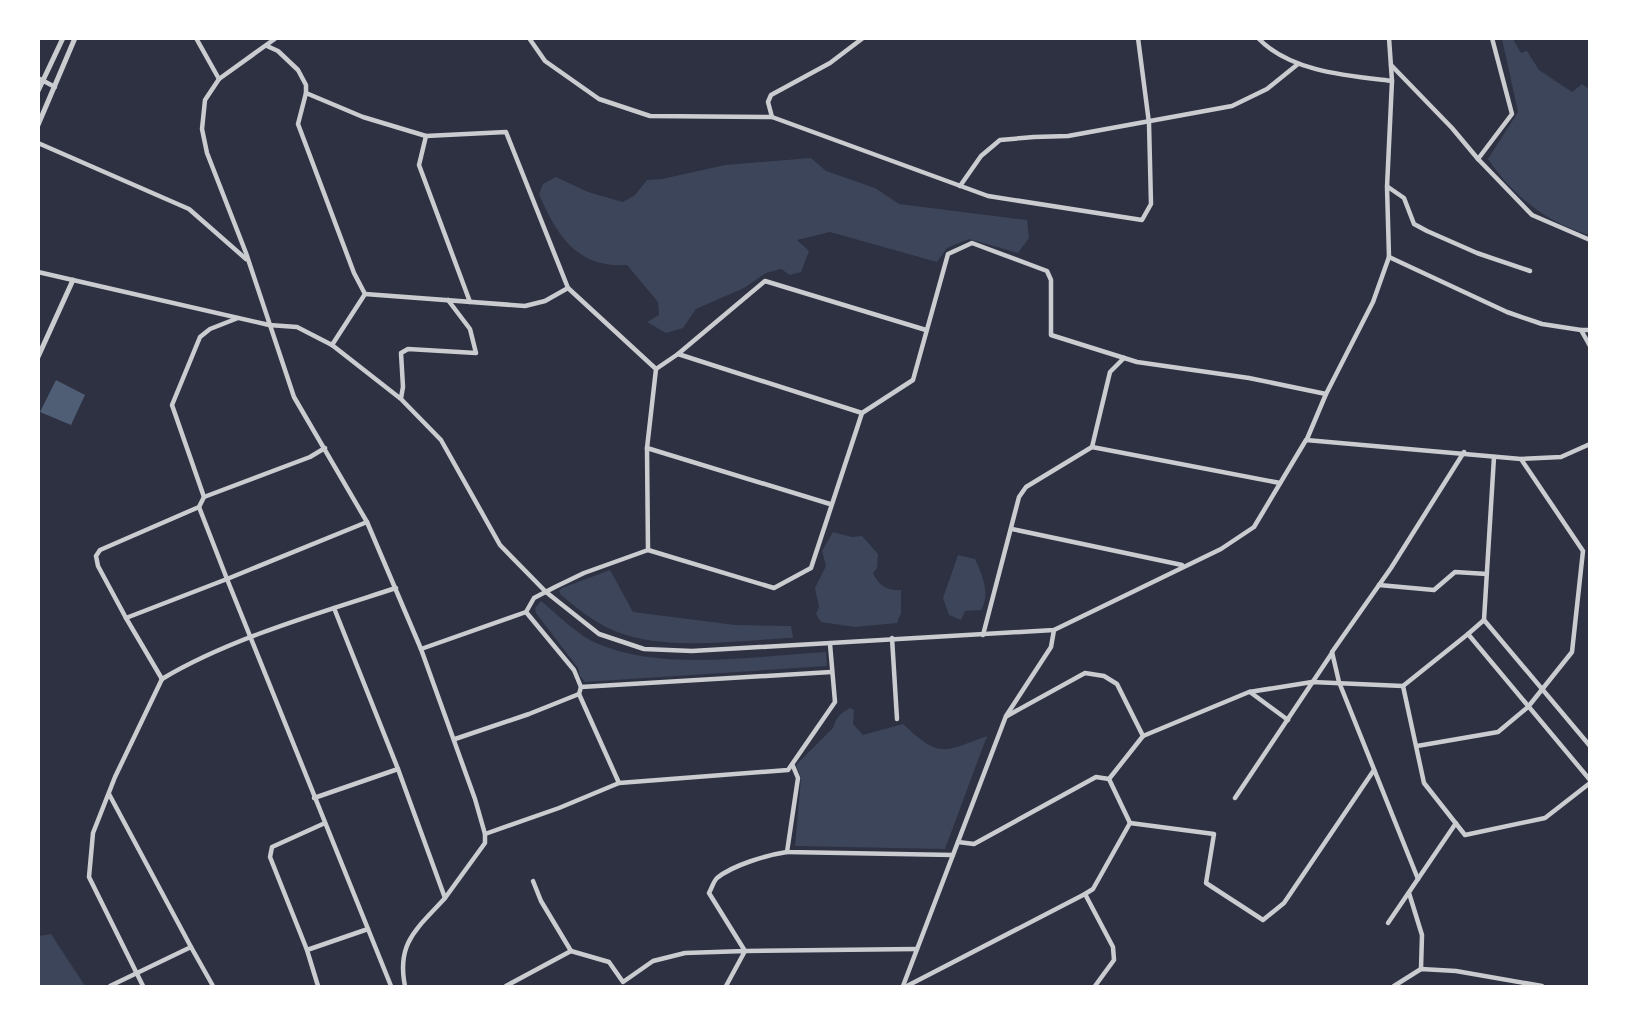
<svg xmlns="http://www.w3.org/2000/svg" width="1628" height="1025" font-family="Commissioner,sans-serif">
  <rect width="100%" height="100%" fill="#2d3142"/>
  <g fill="#3c4559">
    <path d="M1502,39H1513L1521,53L1527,51L1539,70L1572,92L1582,84L1589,89V235C1546,222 1513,196 1488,159L1518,112Z"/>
    <path d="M811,158L826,171L875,188L899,204L1027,220L1029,238L1018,253L969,239L947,248L937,262L830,232L797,240L809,251L801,272L790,275L781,269L766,273L744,288L696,309L683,328L666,333L647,322L659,315L658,302L627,265C577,269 556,234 539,194L543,184L556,177L588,192L623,202L635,195L647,180L662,179L725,165Z"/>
    <path d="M833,532L852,537L862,536L878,554L877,568L873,573C879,586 887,591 901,590V613L897,623L855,627L821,622L816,614L819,607L815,588L826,566L822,551Z"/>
    <path d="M958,555L975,559C982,574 991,595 981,610L965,611L961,620L949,615L943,598Z"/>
    <path d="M610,570L633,612L735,625L791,626L793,638C739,640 665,652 615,631C595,623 578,609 561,595L559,591L562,588Z"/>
    <path d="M541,601C556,613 579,636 596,643C663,672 755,656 826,652L827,666L585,682L580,676L578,668L536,613L535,608Z"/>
    <path d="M850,708L854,710L853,724L863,735L903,724C940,759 943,752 987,736L945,849L795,846L801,778L796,765L833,728C836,717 841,713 850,708Z"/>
    <path d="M51,934L85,986H39V936Z"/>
  </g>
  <path fill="#4f5d75" d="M56,380L85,395L71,425L40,412Z"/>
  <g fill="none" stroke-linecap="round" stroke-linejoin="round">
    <g stroke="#caccd0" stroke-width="4.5">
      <path d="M196,38L219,79"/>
      <path d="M276,38L219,79L205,100L202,129L207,153L246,253L294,397L367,522L421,649L475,799L485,834V843L445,898L398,769L334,608"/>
      <path d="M529,38L545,61L599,99L650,116L772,117L988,196L1142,220L1151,204L1149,123L1138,38"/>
      <path d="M1258,38C1290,72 1349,76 1392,81"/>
      <path d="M267,46L278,51L298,70L306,85V93L298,124L354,273L365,294L332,345"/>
      <path d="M1391,65L1452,128L1478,159L1512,114L1492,38"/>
      <path d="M38,78L55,87"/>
      <path d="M306,93L363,117L426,136L506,132L568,288L656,369L647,448L648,550L584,573L555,587L534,598L526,612L421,649"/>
      <path d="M772,117L768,102L771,95L830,63L863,38"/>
      <path d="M426,136L419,165L470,302"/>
      <path d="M38,143L189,209L246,259"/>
      <path d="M1478,159L1532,215L1590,240"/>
      <path d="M960,186L981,156L1000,140L1034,137L1068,136L1232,106L1267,89L1298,64"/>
      <path d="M1388,187L1404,198L1414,224L1427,231L1477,253L1530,271"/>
      <path d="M1389,257L1507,312L1542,324L1581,330"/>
      <path d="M38,272L269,325L297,327L332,345L401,399L441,440L500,545L546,592L599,634L644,649L692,651L1054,630L1221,549L1254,527L1306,440L1521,459L1561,457L1590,444"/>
      <path d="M365,294L525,306L545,301L568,288"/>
      <path d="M1590,330H1581L1590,346"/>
      <path d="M678,354L862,413L913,380L948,254L972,243L1047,271L1051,280V335L1137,362L1249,378L1326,394"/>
      <path d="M656,369L678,354L765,281L926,330"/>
      <path d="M401,398L403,387L401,353L408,349L476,353L470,329L448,300"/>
      <path d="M1307,439L1326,394L1373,302L1389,257L1387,187L1392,81L1389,38"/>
      <path d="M1092,447L1280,483"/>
      <path d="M647,448L830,504"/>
      <path d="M204,497L310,457L325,448"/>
      <path d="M367,522L227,579L391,986"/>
      <path d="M1012,529L1182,565"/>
      <path d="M648,550L774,588L811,568L862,413"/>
      <path d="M1379,585L1434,590L1455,572L1487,574"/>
      <path d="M526,612L574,670L581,687"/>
      <path d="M126,618L98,566L96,556L100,550L199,507"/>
      <path d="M1484,620L1494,457"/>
      <path d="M1468,634L1590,780"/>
      <path d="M983,635L1019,497L1026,487L1092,447L1110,372L1124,358"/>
      <path d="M892,638L897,719"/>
      <path d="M162,679L126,618L227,579L199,507L204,497L172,405L200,337L210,329L238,318"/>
      <path d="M162,679C228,639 322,612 396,588"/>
      <path d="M1403,686L1424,783L1465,835L1545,818L1590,783"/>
      <path d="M1250,692L1288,720"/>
      <path d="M579,694L619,783"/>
      <path d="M1007,716L1085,673L1104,676L1117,684L1143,736"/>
      <path d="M455,739L529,714L579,694L581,687L831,672"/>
      <path d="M1417,746L1498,732L1528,707L1572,652L1583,551L1521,459"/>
      <path d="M793,766L798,778L787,852L953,855"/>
      <path d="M109,794L191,947L110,986"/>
      <path d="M314,798L398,769"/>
      <path d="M1235,798L1332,653"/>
      <path d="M1130,823L1214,834L1206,883L1263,920L1284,903L1374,770"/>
      <path d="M485,834L559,808L619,783L788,770L835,702L830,644"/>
      <path d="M958,842L974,844L1096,777L1109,779"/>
      <path d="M787,852C767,855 733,865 717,878C713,882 712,888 709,893L745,951L917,949"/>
      <path d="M1418,879L1339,682L1332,652L1391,568L1464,452"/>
      <path d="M533,881L541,901L571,951L609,962L623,982L653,961L685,953L745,951L726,986"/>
      <path d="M1409,893L1422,935L1421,969"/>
      <path d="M1388,923L1456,823"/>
      <path d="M191,947L213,986"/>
      <path d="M307,950L270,857L272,847L325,823"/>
      <path d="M143,986L89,877L93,833L115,777L162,679"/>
      <path d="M318,986L307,950L368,929"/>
      <path d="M405,986C396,942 418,928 445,898"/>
      <path d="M506,986L571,951"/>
      <path d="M903,986L1006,716L1051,647L1054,630"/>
      <path d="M907,986L1085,894"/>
      <path d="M1095,986L1114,960L1113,947L1085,894L1093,889L1130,823L1109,779L1143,736L1249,692L1312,682L1403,686L1468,634L1484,620L1590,746"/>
      <path d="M1394,986L1421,969L1456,971L1542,986"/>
    </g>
    <g stroke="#caccd0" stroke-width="5">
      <path d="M38,91L63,38"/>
      <path d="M38,125L75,38"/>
      <path d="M38,357L73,280"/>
    </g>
  </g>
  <rect width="1628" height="1025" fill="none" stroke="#ffffff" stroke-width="80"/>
</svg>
